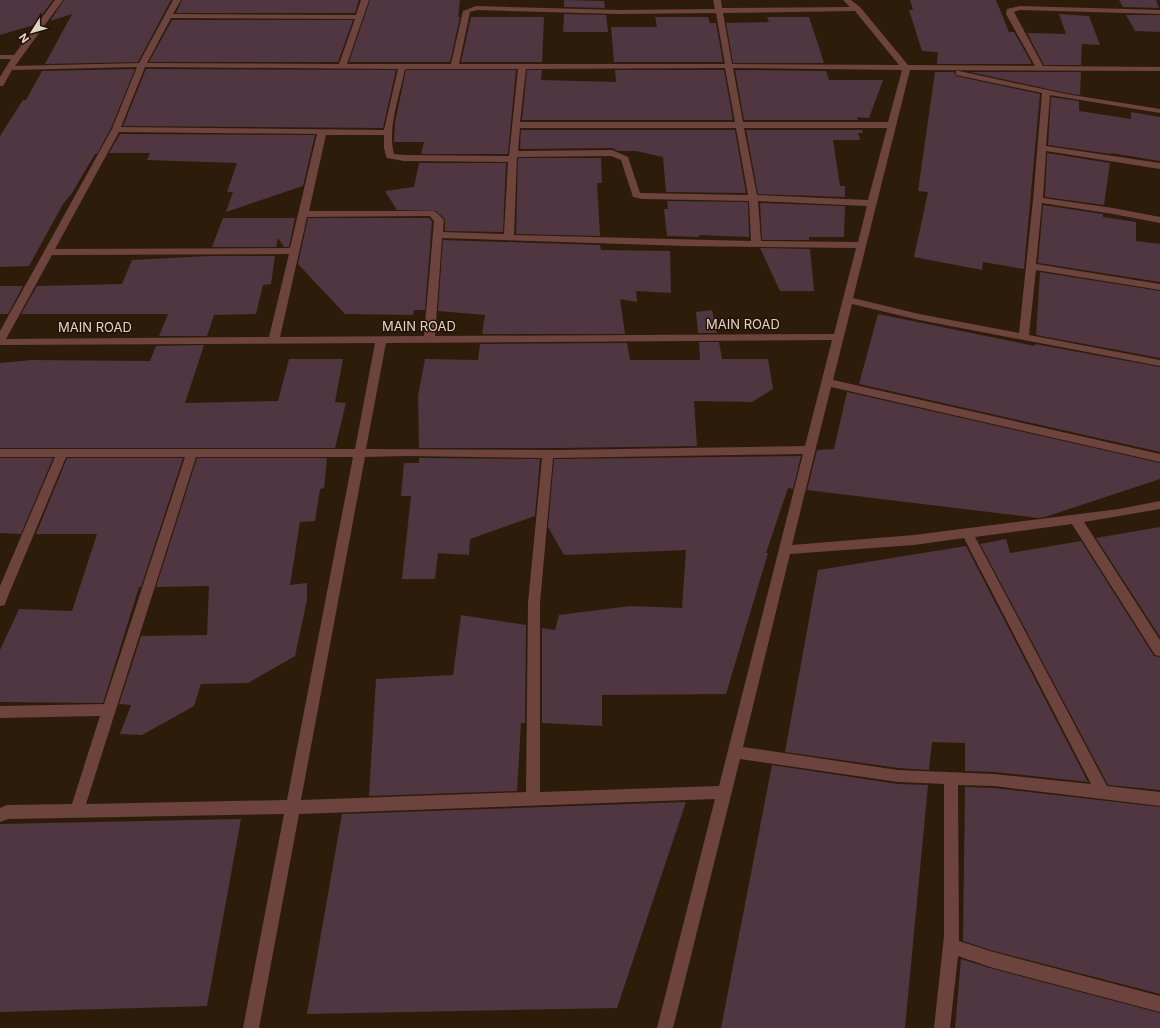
<svg xmlns="http://www.w3.org/2000/svg" width="1160" height="1028" font-family="Inter,sans-serif">
  <rect width="100%" height="100%" fill="#2e1c0b"/>
  <g fill="#4f3640">
    <path d="M0,0H53L34,25L0,35Z"/>
    <path d="M64,0H171L138,62L45,64L72,14L50,21Z"/>
    <path d="M182,0H359L355,13H176Z"/>
    <path d="M370,0H460L458,17H460L450,62H349Z"/>
    <path d="M564,0L604,1L605,8L564,7Z"/>
    <path d="M910,0H996L1009,32H1014L1032,64H937L938,52L922,51L909,10H913Z"/>
    <path d="M1119,0H1156L1159,8L1123,7Z"/>
    <path d="M564,14L606,15L608,32H563Z"/>
    <path d="M1059,14L1089,16L1100,45L1082,44L1081,65H1044L1027,33L1066,34Z"/>
    <path d="M1126,15H1160V32L1135,31Z"/>
    <path d="M471,17H544L542,62H461Z"/>
    <path d="M655,17H708L710,23H716L723,62H614L611,27H657Z"/>
    <path d="M767,17H809L824,63H733L726,23L769,22Z"/>
    <path d="M172,20H353L338,62H149Z"/>
    <path d="M135,69L111,128L97,154H95L72,193L63,204L29,266L0,267V136L23,100H26L42,71Z"/>
    <path d="M146,69L396,70L383,128L123,126Z"/>
    <path d="M406,70H516L508,154H421L424,142H394L395,122Z"/>
    <path d="M527,70H542L541,80L616,82L615,70H724L733,120H522Z"/>
    <path d="M735,70L826,71L829,80H883L869,118L857,117L858,120H744Z"/>
    <path d="M935,72H954L956,76L1040,94L1024,269L983,262L982,270L914,257L928,192L918,191Z"/>
    <path d="M970,72H1081L1080,95L1066,93Z"/>
    <path d="M1051,97L1079,101V111L1131,119V112L1160,117V161L1111,153V154L1048,145Z"/>
    <path d="M521,130H735L746,193L666,192L663,157L636,151H618L612,148L520,149Z"/>
    <path d="M746,130H862L863,133H858L860,140H833L840,186H845V197L758,194Z"/>
    <path d="M120,134L315,135L303,186L226,212L233,192H227L237,163L147,160L150,153H109Z"/>
    <path d="M1047,153L1110,163L1104,205L1045,197Z"/>
    <path d="M518,158H601L602,183H597L600,236L516,234Z"/>
    <path d="M419,163H506L503,232L445,231V219L436,211L397,210L385,191L414,187Z"/>
    <path d="M667,201L748,202L749,237L699,235V237L667,236L664,209H668Z"/>
    <path d="M760,203L845,206L844,237H809V240H762Z"/>
    <path d="M1043,205L1103,214V217L1136,222V241L1160,244V282L1038,263Z"/>
    <path d="M223,218H295L289,247H284L278,238L276,247H212Z"/>
    <path d="M308,218H429L432,221L425,310H414L413,315L345,314L298,264Z"/>
    <path d="M443,240L600,245L601,250L670,251L671,293L636,291L637,302L620,299L625,334H482L485,315L438,311Z"/>
    <path d="M760,248L810,249L814,291H780Z"/>
    <path d="M209,256H275L271,284L263,285L256,314L214,315L207,336H159L168,314H21L37,286L122,284L132,260Z"/>
    <path d="M1040,272L1160,291V358L1036,335Z"/>
    <path d="M0,286H23L8,314H0Z"/>
    <path d="M712,310L717,333H698L696,312Z"/>
    <path d="M878,314L1035,346V344L1160,367V452L859,384Z"/>
    <path d="M699,342H719L722,359H768L773,389L752,402L694,401L697,446L559,448H419L418,396L425,359L478,360L480,344L627,343L630,360H700Z"/>
    <path d="M204,345L185,403L278,401L289,359H343L335,402L346,403L335,448H0V363L31,360L150,361L156,346Z"/>
    <path d="M847,392L1160,463V479L1045,517L1038,518L807,490L817,450L834,449Z"/>
    <path d="M801,456L793,489L788,488L766,553H768L726,694L602,695V726L542,723V628L555,630L559,615L630,606L682,608L686,550L564,555L548,527L554,459Z"/>
    <path d="M0,458H53L21,534L0,533Z"/>
    <path d="M67,458H183L141,587H139L103,703L0,702V650L19,609L72,611L97,534H36Z"/>
    <path d="M197,458H327L324,488L320,489L315,521L300,522L290,585L307,583V600L295,656L248,683L201,684L194,706L142,735L120,734L131,705L119,704L141,636L207,635L209,586L156,587Z"/>
    <path d="M419,458L540,459L535,516L470,539L469,555L438,553L435,579H402L411,496H401L404,463H419Z"/>
    <path d="M1160,527V637L1096,538Z"/>
    <path d="M1006,539L1010,553L1081,541L1154,656L1160,657V790L1108,785L980,544Z"/>
    <path d="M966,546L1088,782L994,772L965,771V743L932,742L929,770L898,768L785,752L818,570Z"/>
    <path d="M461,615L526,625L525,723H521L517,791L369,796L376,679L453,675Z"/>
    <path d="M772,765L898,784L928,785L905,1028H721Z"/>
    <path d="M965,787L994,788L1160,807V994L990,950L963,941Z"/>
    <path d="M686,802L617,1008L307,1014L342,814Z"/>
    <path d="M241,819L207,1006L0,1012V824Z"/>
    <path d="M961,959L990,968L1160,1013V1028H955Z"/>
  </g>
  <g fill="none" stroke-linecap="round" stroke-linejoin="round">
    <path fill="#6c433d" fill-rule="evenodd" d="M55,0H63L15,66L139,63L173,0H181L173,14L356,15L361,0H369L347,64H451L463,11L476,6L618,10L715,9L713,0H721L722,8L850,7L843,0H851L860,7L908,65L1035,66L1006,14L1007,9L1020,6L1160,10V14L1020,10L1014,12L1043,66L1160,67V71L910,70L853,298L919,314L1019,333L1033,200L1042,93L956,75V71H959L1066,94L1160,109V113L1050,95L1046,146L1160,163V169L1046,151L1043,198L1113,208L1160,217V223L1113,214L1042,203L1036,264L1160,284V290L1036,270L1029,335L1160,360V366L919,320L852,304L833,380L1160,454V462L831,387L792,545L914,535L1119,509L1160,501V509L1084,522L1160,640V656L1155,655L1072,524L975,537L1107,786L1160,792V806L994,786L958,785L959,941L990,951L1160,996V1012L990,967L958,956L950,1028H934L944,936V784L898,782L740,759L673,1028H657L715,799L299,814L259,1028H243L284,814L8,819L0,822V808L7,805L72,804L100,716L0,718V706L104,704L185,457H66L6,601L5,605L0,606V586L55,457H0V449H355L375,343L0,345V331L112,129L137,67L12,70L3,86H0V77L11,59H0V55H14ZM477,10L618,14L716,13L725,64H459L470,12ZM855,11L899,65L732,64L723,13ZM171,18L355,19L339,64L147,63ZM145,67L398,69L384,130L121,127ZM725,68L735,122H520L526,69ZM733,68L902,70L888,122H743ZM405,69H518L509,156L404,155L394,154C387,127 400,95 405,69ZM520,128H736L748,195L640,193L628,157L612,150L518,151ZM744,128H887L868,200L757,195ZM119,132L317,134L290,248L55,249ZM326,135H384V148L386,156L387,158L404,161L508,162L504,234L443,232L444,220L436,212L433,211H309ZM611,156L621,160L633,197L642,199L749,201L751,241L514,235L517,157ZM758,201L867,206L858,242L761,241ZM424,216H430L434,221L424,336L280,337L307,217ZM442,238L685,246L856,248L834,334L435,336ZM289,254L269,337L6,339L52,255ZM832,340L805,446L559,450L366,449L386,343ZM803,454L719,786L540,792V603L553,458ZM407,456L542,458L528,603L526,792L301,800L365,457ZM196,457H353L287,800L86,804ZM964,538L1091,784L994,774L898,770L743,747L790,554L914,545Z"/>
  </g>
  <g text-anchor="middle" dominant-baseline="central" stroke-width="3" stroke-linejoin="round" paint-order="stroke">
    <g font-size="13" fill="#e0d3c9" stroke="#231204">
      <text x="743" y="324">MAIN ROAD</text>
      <text x="419" y="326">MAIN ROAD</text>
      <text x="95" y="327">MAIN ROAD</text>
    </g>
  </g>
  <g transform="translate(32 32) rotate(233)" stroke="#231204" stroke-width="3" paint-order="stroke">
  <path d="M0-3L7 15L0 10L-7 15Z" fill="#e0d3c9"/>
  <text y="-6" font-size="11" font-weight="bold" text-anchor="middle" fill="#e0d3c9">N</text>
  </g>
</svg>
